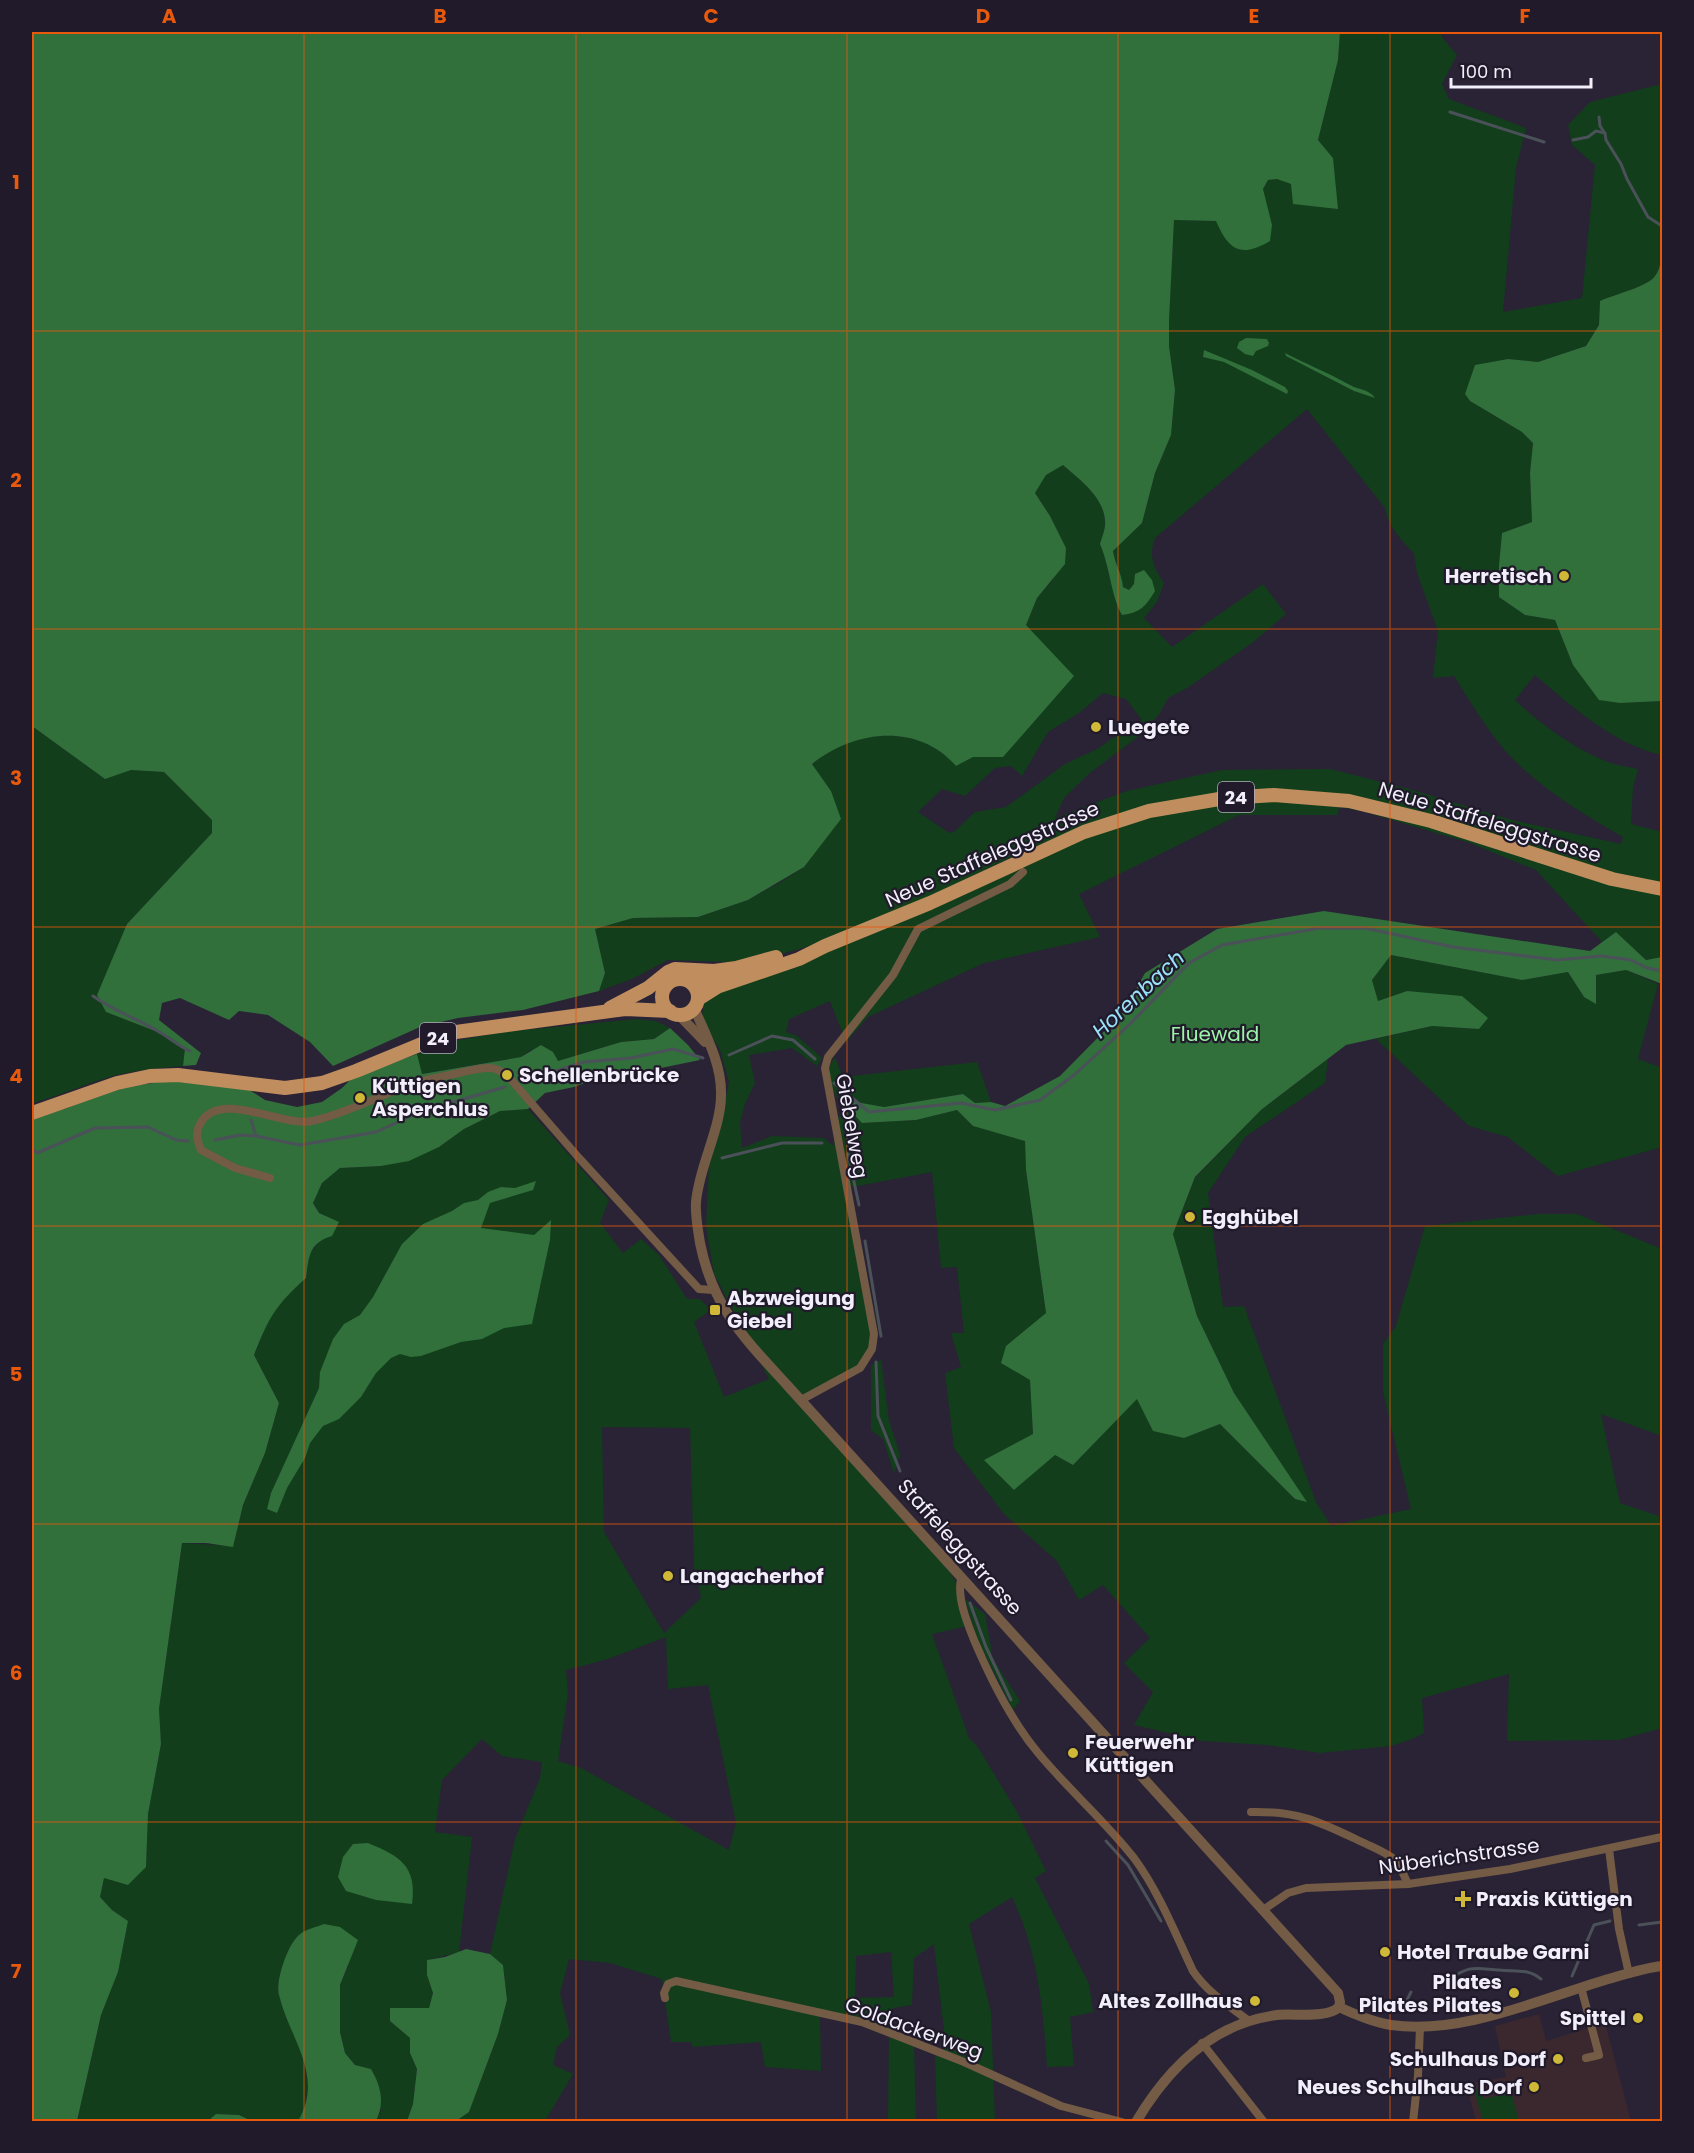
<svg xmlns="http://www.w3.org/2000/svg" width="1694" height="2153" font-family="Poppins,sans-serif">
  <rect width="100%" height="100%" fill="#292335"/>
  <path fill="#3b282f" d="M1539,2014L1546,2041L1605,2023L1631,2121H1476L1466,2084L1506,2077L1495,2026Z"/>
  <g fill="#123e1b" fill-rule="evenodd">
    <path d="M1340,32H1444L1441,36L1457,55L1442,84L1449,99L1526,128L1516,168L1503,312L1582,298L1595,165L1572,145L1568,125L1590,102L1662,84V258C1660,264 1659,271 1655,276C1649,286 1613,295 1600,301L1599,325L1586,346L1538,362L1508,359L1474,374L1465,394L1470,401L1522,432L1533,443L1530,473L1532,522L1502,533L1499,565V597L1525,615L1555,620L1573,665L1620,703L1662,701V755C1615,745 1571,706 1535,675L1515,700C1541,725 1572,747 1605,761C1615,765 1627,767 1638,769L1633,787L1631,824L1662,832V957L1646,960L1616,932L1602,942L1536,870L1470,843L1362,811L1340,807L1337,815H1239L1079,894L1100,937L984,963L868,1017L846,1042L830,1001L789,1019L786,1032L797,1036L822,1058L817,1066L792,1048L749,1055L755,1083L745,1104L740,1123L742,1148L772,1136L824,1138L833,1146L839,1116L852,1112L863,1123L916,1120L957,1110L973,1126L1025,1140L1026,1170L1046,1314L1006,1346L1030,1380L1033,1434L1055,1455L1073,1465L1137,1398L1184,1438L1220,1424L1295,1499L1306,1501L1234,1393L1197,1316L1173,1234L1195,1178L1261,1110L1328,1059L1325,1083L1245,1137L1208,1193L1223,1307L1244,1306L1316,1502L1331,1526L1411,1509L1383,1392V1344L1396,1326L1425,1226L1539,1214H1577L1662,1249V1436L1601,1414L1620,1503L1659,1516L1662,1530V1728L1619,1740L1507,1741L1509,1674L1422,1698L1424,1733L1412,1739L1391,1746L1320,1753L1267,1745L1203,1741L1134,1725L1153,1692L1124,1663L1150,1638L1103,1585L1079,1600L1057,1561L1004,1514L954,1448L945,1373L961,1367L951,1333H964L957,1267L941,1268L932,1172L847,1188L874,1334L860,1368L801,1400L951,1573L959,1589L968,1626L932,1634L969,1738L977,1746L1016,1810L1046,1871L1035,1878L1089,1984L1093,2012L1070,2017L1074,2066L1047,2067C1043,2008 1038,1951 1012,1897L969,1924L991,2012L995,2121H937L935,2056L946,2048L934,1944L914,1958L912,2005L893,2008L889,2030L844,2014L820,2017L821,2071L765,2067L761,2042L693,2047L691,2042H671L662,1979L610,1963L569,1959L560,1993L570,2035L557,2047L553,2065L573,2074L545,2121H456L469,2112L498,2034L507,2000L503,1965L490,1954L515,1839L540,1778L542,1762L502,1756L482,1739L442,1780L435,1832L472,1837L459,1952L427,1960V1975L433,1993L429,2008H390V2021L410,2038V2053L417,2069L413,2104L407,2121H376L381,2111L371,2069L355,2065L345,2053L340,2032V1985L349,1964L289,1949C284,1962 276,1980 279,1994C280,2001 285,2009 287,2016C300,2050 319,2085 298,2121H252L239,2115L217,2114L208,2121L77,2122L101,2015L118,1972L128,1921L112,1910L100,1897L104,1878L146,1867L148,1814L161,1744L159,1709L182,1543L233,1546L243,1505L265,1453L279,1403L254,1355L268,1320L282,1300L306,1278L309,1255L320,1240L338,1222L319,1213L313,1202L322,1183L340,1168L381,1166L439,1147L464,1129L500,1111L528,1109L609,1200L600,1223L623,1253L641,1239L659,1255L687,1299H700L711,1310L694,1322L724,1397L769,1379L714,1274L706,1227L709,1166L721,1122L729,1082L720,1050L702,1019L704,997L767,972L1060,837L1018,854L880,920L817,944L774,956L728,962L668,960L632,979L599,991L605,973L595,929L633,918L698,917L748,900L781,882L804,867L831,791L812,764C847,738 875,730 919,740C930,743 938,752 948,754C966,758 985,757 1003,757L1026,625L1037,598L1052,581L1066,548L1050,516L1035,493L1046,475L1062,464C1079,479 1104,497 1105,521C1106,528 1102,537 1100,544C1110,566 1111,597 1123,615L1134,584L1129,590L1123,587C1122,574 1115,564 1113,551L1142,523L1155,473L1171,435L1175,390L1169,346V321L1174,220L1217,221L1266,206L1263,189L1268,180L1277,179L1333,158L1318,140L1338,60ZM1307,409L1385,508C1387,524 1402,542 1414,553L1417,573L1438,631L1433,678L1454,676C1471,703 1489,733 1510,756C1543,790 1583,814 1623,837L1621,844L1512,820L1409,789L1330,769L1222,770L1127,791L1055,818L1064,798L1091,772L1143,733L1160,713L1168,698L1187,688L1252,643L1286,614L1263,584L1172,647L1144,618L1157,602L1164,583C1154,568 1148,557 1155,538ZM1103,693L1126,699L1142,720L1126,732L1111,739L1099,748L1065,764L1006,807L975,812L955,831L949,833L918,812L942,789L965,796L995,768L1011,766L1022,776L1048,732L1079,713ZM602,1427L690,1428L694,1566L701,1598L664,1633L604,1532ZM666,1637L668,1689L708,1685L736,1823L729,1850L581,1768L558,1761L568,1693L566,1670L608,1659ZM891,1952L894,1997L855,1998L856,1956Z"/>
    <path d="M32,726L104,778L131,770L164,772L212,820V833L127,924L106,1012L168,1036L185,1048L183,1066C160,1068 136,1070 113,1076C85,1084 59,1096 32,1103Z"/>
    <path d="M1391,955L1522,980L1568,972L1584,997L1596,1003V975L1626,970L1658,984L1638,1059L1662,1068V1147L1558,1176L1508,1137L1469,1126L1376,1039L1432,1026L1479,1029L1407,991L1378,1001L1372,980Z"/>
    <path d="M636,1019L656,1021L670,1028L654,1039L621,1042L558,1061L530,1050L521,1057L421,1074L417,1054L448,1042L504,1032Z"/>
    <path d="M835,1057L843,1077L977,1062L991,1102L975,1103L963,1094L884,1107L839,1099L823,1078Z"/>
    <path d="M881,1360L889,1420L900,1455L894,1473L883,1439L871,1430V1365Z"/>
    <path d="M965,1599L985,1614L993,1659L1020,1701L1013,1710L978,1641Z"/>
    <path d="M889,2036L914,2044L916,2121L888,2122Z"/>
    <path d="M1481,2088L1484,2099L1511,2092L1519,2121H1483L1474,2090Z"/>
  </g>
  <g fill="#316f3b">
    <path d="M32,32H1340L1338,60L1318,140L1333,158L1338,209L1293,204L1291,184L1277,179L1268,180L1263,189L1272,225L1270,241C1241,258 1229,251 1216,221L1174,220L1169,321V346L1175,390L1171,435L1155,473L1142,523L1113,551C1115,564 1122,574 1123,587L1129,590L1134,584L1135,574L1144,570L1152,580L1155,591C1146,606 1140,613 1122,615C1111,596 1110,567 1100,544C1102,537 1106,528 1105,521C1104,497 1079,479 1063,465L1046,475L1035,493L1050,516L1066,548L1065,564L1037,598L1026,625L1074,676L1003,757H973L956,766C918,722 854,730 812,764L831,791L841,819L804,867L748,900L698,917L633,918L595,929L605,973L599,991L523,1010L458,1018L420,1027L333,1066L310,1042L268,1015L239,1011L229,1020L180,998L162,1003L159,1020L201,1053L196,1065L183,1066L185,1048L168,1036L106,1012L97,995L127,924L212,833V820L164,772L131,770L105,779L32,726Z"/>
    <path d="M1662,258V701L1620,703L1599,700L1573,665L1555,620L1525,615L1499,597V565L1502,533L1532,522L1530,473L1533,443L1522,432L1470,401L1465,394L1475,365L1508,359L1538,362L1586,346L1599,325L1600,301C1613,295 1649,286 1655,276C1659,271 1660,264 1662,258Z"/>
    <path d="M1246,338L1267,339L1269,343L1268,346L1256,351L1253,356L1245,354L1237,348L1239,342Z"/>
    <path d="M1204,350L1252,370L1285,387L1288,391L1287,394L1224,362L1203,357Z"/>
    <path d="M1285,353C1306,364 1329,373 1350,385C1359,390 1369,389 1375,398L1354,391L1286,356Z"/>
    <path d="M1324,911L1590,951L1616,932L1646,960L1662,957V984L1626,970L1596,975V1004L1584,997L1568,972L1522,980L1391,955L1372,980L1378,1001L1407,991L1462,996L1488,1018L1479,1029L1432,1026L1346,1045L1261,1110L1195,1177L1173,1234L1197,1316L1234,1393L1307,1502L1295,1499L1220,1424L1184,1438L1153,1431L1137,1399L1073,1465L1055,1455L1014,1490L984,1460L1033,1434L1030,1380L1001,1363L1006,1346L1046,1313L1026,1170L1025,1141L973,1126L957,1110L916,1120L862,1123L839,1099L884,1107L963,1094L975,1103L991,1102L1005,1106L1060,1076L1123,1012L1145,973L1217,929Z"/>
    <path d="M670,1028L688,1045L700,1060L651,1070L624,1072L598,1078L574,1087L545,1093L528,1109L500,1111L464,1129L439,1147L409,1161L381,1166L340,1168L322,1183L313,1203L319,1213L339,1222L332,1236C309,1243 309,1256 306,1278C275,1306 269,1317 254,1355L279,1403L265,1453L243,1505L233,1547L206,1543H182L159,1709L161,1744L148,1814L146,1867L128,1885L104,1878L100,1897L112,1910L128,1921L118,1972L101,2015L77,2121L32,2122V1118L67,1108L102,1093L130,1086L169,1081L245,1087L265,1100L297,1107L322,1102L342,1088L352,1078L417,1054L422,1074L521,1057L541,1045L553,1052L558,1061L621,1042L654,1039Z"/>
    <path d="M536,1181L533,1190L490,1203L481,1228L534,1235L551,1220L550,1240L532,1324L504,1328L482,1339L461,1342L421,1356L411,1357L400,1354L391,1358L376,1373L361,1397L339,1419L323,1426L310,1443L305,1458L287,1488L277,1513L267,1509L271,1493L319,1388L320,1372L333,1339L344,1324L360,1315L373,1297L402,1244L423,1224L452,1211L464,1203L478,1200L488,1192L501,1187L515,1188Z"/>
    <path d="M368,1843C400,1856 417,1866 412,1904L376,1900L346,1891L338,1877L343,1857L353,1844Z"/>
    <path d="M324,1924L340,1927L358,1940L340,1985V2032L345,2053L355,2065L371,2069C381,2086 385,2103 376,2121H298C325,2075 289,2038 279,1995C275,1981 288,1944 299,1935C305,1929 317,1927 324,1924Z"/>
    <path d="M466,1949L490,1954L503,1965L507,2000L498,2034L469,2112L456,2121H407L413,2104L417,2069L410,2053V2038L390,2021V2008H429L433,1993L427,1975V1960L445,1957Z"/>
    <path d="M216,2114L239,2115L252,2121H208Z"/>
  </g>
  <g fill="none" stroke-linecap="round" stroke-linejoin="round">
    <g stroke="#4b5158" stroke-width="3">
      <path d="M1450,112L1544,142"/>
      <path d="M1599,117L1600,126L1604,132"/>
      <path d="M1573,140L1588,137L1596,131L1605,133L1606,140L1621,164L1627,179L1648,217L1662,226"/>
      <path d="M93,996C115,1012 139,1019 161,1033C171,1039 179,1046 190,1051"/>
      <path d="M729,1055L772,1036L793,1040L815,1059"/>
      <path d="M523,1081L584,1062L631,1058L673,1049L703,1058"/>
      <path d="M834,1083L869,1112L961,1103L995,1110L1040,1100L1074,1075L1130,1024L1189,963L1222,945L1320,928H1365L1453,947L1557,960L1602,956L1631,960L1647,968L1662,971"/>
      <path d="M251,1120L256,1136"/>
      <path d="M215,1140L240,1135L256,1136L300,1145L376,1132L422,1111L505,1087"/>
      <path d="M32,1148L37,1153L95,1128L148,1127L176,1140L188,1141"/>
      <path d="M848,1154L859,1205"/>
      <path d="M722,1158L782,1143H822"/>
      <path d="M865,1241L881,1336"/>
      <path d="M876,1362L878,1416L900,1471"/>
      <path d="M947,1524L955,1557"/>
      <path d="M970,1603L986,1647L1011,1700"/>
      <path d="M1106,1841L1128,1865L1161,1921"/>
      <path d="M1639,1925L1662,1922"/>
      <path d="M1572,1976L1594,1925L1610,1921"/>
      <path d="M1448,1979C1455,1976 1463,1970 1470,1969C1480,1967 1490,1970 1499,1970C1515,1972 1528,1968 1541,1979"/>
      <path d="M1404,2006L1411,1992"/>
    </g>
    <g stroke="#735b45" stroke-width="8">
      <path d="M270,1178L235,1168L201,1150C197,1140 195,1133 200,1124C219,1088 283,1128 312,1121C349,1113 383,1093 419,1082C432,1078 446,1076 459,1073C469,1071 481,1067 491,1068C498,1069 502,1072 507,1075L579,1158L699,1289L713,1290"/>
      <path d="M801,1400L860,1368L872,1349L874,1334L825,1068L828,1057L893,975L918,929L1010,884L1023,872"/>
      <path d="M961,1579C957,1598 967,1622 974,1640C991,1680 1011,1721 1039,1754C1069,1790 1105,1821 1134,1858C1159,1892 1175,1933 1193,1971C1207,1992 1229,2006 1249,2021"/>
      <path d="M1251,1812C1300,1811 1320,1822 1362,1842C1372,1847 1386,1852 1395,1860C1401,1867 1404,1876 1408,1884"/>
      <path d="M1609,1849L1619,1929L1629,1974"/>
      <path d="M1263,1910L1288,1893L1306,1888L1408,1884L1510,1869L1662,1837"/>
      <path d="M1581,1987L1599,2055L1586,2058"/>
      <path d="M665,1998L664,1993L668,1984L676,1981L862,2022L964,2062L1061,2106L1122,2122"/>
      <path d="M1202,2043L1264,2122"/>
      <path d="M1413,2122L1418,2076L1420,2027"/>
    </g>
    <g stroke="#735b45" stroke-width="10">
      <path d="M694,1008C706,1035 722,1065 721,1095C721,1129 699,1166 696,1202C695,1215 698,1230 700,1243C713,1308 744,1338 787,1385L1338,1993L1340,2002L1339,2007"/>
      <path d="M679,1015L705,1042"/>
      <path d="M1339,2007C1356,2015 1372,2022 1391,2025C1461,2035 1538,2000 1605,1980C1623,1975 1643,1968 1662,1966"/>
      <path d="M1136,2122C1168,2068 1212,2023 1277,2015C1294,2013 1327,2019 1339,2007"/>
    </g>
    <g stroke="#bf8d5e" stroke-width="14">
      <circle cx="680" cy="997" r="18"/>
      <path d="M689,981H706L727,975"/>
      <path d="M698,999L717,987L799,959L825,946L930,903L1084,832L1149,811L1225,798L1274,795L1349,801L1431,821L1612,879L1662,889"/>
      <path d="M610,1008L648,988L668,972L675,969L714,971L736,968L776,957"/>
      <path d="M32,1113L117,1083L150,1076L178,1075L285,1088L322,1083L356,1071L429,1041L456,1032L625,1009L670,1011"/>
    </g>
  </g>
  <path fill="none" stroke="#e8590c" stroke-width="1.5" stroke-opacity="0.55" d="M304,32V2122M576,32V2122M847,32V2122M1118,32V2122M1390,32V2122M32,331H1662M32,629H1662M32,927H1662M32,1226H1662M32,1524H1662M32,1822H1662"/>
  <g fill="#cfb837" stroke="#201a2b" stroke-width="2">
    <circle cx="1564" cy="576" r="6"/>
    <circle cx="1096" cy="727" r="6"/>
    <circle cx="507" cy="1075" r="6"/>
    <circle cx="360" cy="1098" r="6"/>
    <circle cx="1190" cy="1217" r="6"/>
    <rect x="709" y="1304" width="12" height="12" rx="3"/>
    <circle cx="668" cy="1576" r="6"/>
    <circle cx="1073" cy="1753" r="6"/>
    <path d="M1460 1890h6v6h6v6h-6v6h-6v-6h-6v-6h6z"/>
    <circle cx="1385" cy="1952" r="6"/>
    <circle cx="1514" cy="1993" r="6"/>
    <circle cx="1255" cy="2001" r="6"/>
    <circle cx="1638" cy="2018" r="6"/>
    <circle cx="1558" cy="2059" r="6"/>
    <circle cx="1534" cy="2087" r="6"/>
  </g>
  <g text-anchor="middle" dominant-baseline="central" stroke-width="4.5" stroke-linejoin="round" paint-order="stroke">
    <g fill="#201a2b" stroke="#b3aebc" stroke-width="1.5">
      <rect x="1218" y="782" width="36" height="30" rx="4.5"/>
      <rect x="420" y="1023" width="36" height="30" rx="4.5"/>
    </g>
    <g font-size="18" font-weight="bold" fill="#f2eefa">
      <text x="1236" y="797">24</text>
      <text x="438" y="1038">24</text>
    </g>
    <g font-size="20" font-weight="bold" fill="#f2eefa" stroke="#201a2b" text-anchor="start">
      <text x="1552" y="576" text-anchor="end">Herretisch</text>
      <text x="1108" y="727">Luegete</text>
      <text x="519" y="1075">Schellenbrücke</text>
      <text x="372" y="1086">Küttigen<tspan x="372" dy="23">Asperchlus</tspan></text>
      <text x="1202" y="1217">Egghübel</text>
      <text x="727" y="1298">Abzweigung<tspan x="727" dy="23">Giebel</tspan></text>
      <text x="680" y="1576">Langacherhof</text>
      <text x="1085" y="1742">Feuerwehr<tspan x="1085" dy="23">Küttigen</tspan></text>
      <text x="1476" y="1899">Praxis Küttigen</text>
      <text x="1397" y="1952">Hotel Traube Garni</text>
      <text x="1502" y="1982" text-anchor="end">Pilates<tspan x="1502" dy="23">Pilates Pilates</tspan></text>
      <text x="1243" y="2001" text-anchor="end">Altes Zollhaus</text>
      <text x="1626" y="2018" text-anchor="end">Spittel</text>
      <text x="1546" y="2059" text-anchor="end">Schulhaus Dorf</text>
      <text x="1522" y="2087" text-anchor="end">Neues Schulhaus Dorf</text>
    </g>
    <g font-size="20" fill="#f2eefa" stroke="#201a2b">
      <text transform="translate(1490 822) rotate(17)">Neue Staffeleggstrasse</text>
      <text transform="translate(992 854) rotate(-24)">Neue Staffeleggstrasse</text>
      <text transform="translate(852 1126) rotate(80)">Giebelweg</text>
      <text transform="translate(960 1547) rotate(48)">Staffeleggstrasse</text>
      <text transform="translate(1459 1856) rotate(-8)">Nüberichstrasse</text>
      <text transform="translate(914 2028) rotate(20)">Goldackerweg</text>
    </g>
    <g font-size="20" fill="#9df3a7" stroke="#201a2b">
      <text x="1215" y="1034">Fluewald</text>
    </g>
    <g font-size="21" font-style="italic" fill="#99e2fa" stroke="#201a2b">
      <text transform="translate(1138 994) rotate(-43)">Horenbach</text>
    </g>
  </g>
  <rect width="1694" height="2153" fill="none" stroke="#201a2b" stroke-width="66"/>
  <path d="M1451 78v9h140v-9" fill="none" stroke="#f2eefa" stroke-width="3"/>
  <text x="1460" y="78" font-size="18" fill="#f2eefa" stroke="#201a2b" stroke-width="4.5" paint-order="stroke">100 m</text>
  <rect x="33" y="33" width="1628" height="2087" fill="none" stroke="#e8590c" stroke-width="2"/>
  <g font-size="20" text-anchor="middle" font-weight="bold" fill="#e8590c">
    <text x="169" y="23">A</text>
    <text x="440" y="23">B</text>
    <text x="711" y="23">C</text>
    <text x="983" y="23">D</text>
    <text x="1254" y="23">E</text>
    <text x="1525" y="23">F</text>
    <text x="16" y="189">1</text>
    <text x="16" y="487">2</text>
    <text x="16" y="785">3</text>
    <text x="16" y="1083">4</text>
    <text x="16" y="1381">5</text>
    <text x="16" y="1680">6</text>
    <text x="16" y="1978">7</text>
  </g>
</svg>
